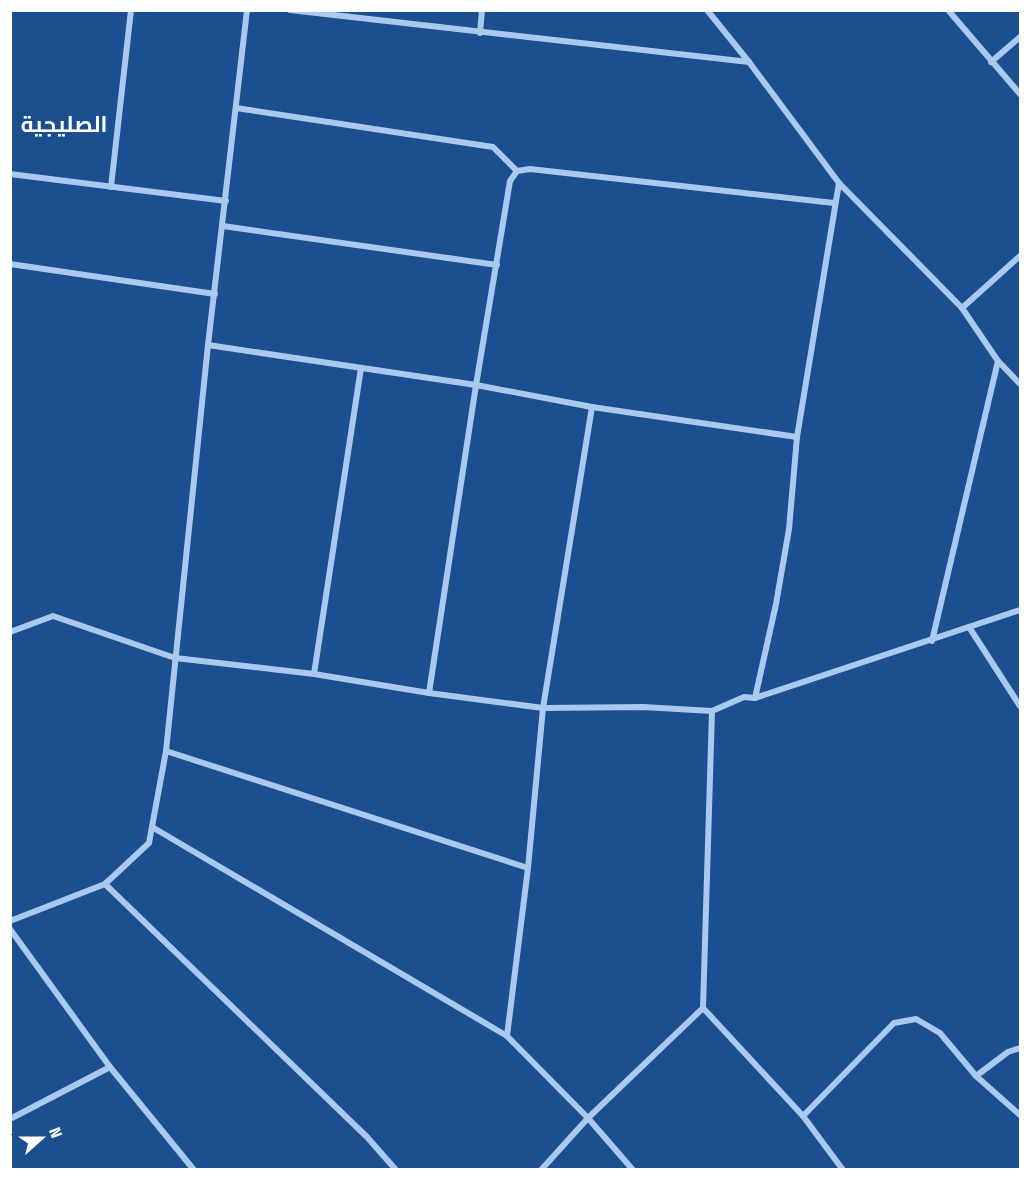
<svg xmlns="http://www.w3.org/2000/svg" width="1031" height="1180" font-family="'Fira Sans Condensed',Cairo,sans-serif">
  <rect width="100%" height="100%" fill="#1b4f8f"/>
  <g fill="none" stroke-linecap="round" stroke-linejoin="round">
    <g stroke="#a9c9ee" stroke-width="6">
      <path d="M290,10L749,62"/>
      <path d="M707,10L749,62L839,183L962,308L998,361L1020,384"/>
      <path d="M948,10L1020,94"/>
      <path d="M480,33L482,10"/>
      <path d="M991,62L1020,37"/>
      <path d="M236,108L493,147L517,171"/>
      <path d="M10,174L226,201"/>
      <path d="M111,187L131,10"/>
      <path d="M223,226L497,265"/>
      <path d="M10,264L215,294"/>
      <path d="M962,308L1020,256"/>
      <path d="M208,345L476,385L592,407L797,437"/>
      <path d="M969,627L1020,706"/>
      <path d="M10,632L53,616L175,658L314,674L429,693L543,708L643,707L712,711"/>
      <path d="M932,641L998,361"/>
      <path d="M314,674L361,368"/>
      <path d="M429,693L476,385L510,181L517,171L530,169L834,203"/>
      <path d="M755,698L776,604L789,529L797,437L839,183"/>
      <path d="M166,751L528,868"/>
      <path d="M152,827L507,1036L588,1118L633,1170"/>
      <path d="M105,884L367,1137L396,1170"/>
      <path d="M10,921L105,884L149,843L166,751L208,345L247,10"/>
      <path d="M10,929L110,1067L194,1170"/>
      <path d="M507,1036L528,868L543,708L592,407"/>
      <path d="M976,1076L1008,1052L1020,1048"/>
      <path d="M803,1116L894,1023L916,1019L940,1033L976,1076L1020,1115"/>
      <path d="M10,1119L110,1067"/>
      <path d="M541,1170L588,1118L703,1008"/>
      <path d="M843,1170L803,1116L703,1008L712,711L744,697L755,698L1020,610"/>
    </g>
  </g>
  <g text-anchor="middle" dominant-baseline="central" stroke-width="4.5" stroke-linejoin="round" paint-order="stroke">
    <g font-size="22" font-weight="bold" fill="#fff" stroke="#1b4f8f">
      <text x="64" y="124">الصليجية</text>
    </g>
  </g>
  <rect width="1031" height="1180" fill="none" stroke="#ffffff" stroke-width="24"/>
  <g transform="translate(42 1138) rotate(69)" stroke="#1b4f8f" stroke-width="4.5" paint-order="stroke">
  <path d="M0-4.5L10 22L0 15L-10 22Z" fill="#ffffff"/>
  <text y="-9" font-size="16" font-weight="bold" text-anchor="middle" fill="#ffffff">N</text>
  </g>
</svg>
